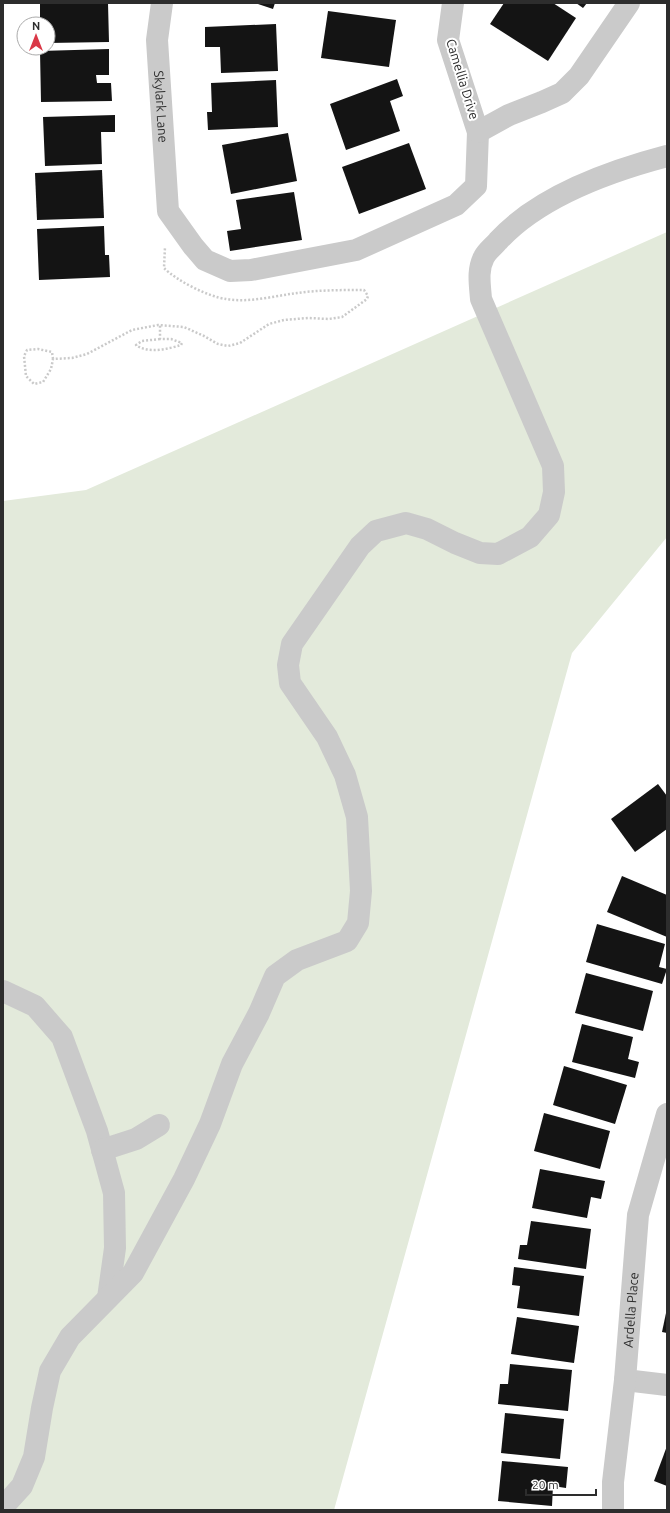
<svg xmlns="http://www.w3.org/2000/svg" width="670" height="1513" font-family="Ubuntu,sans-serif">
  <rect width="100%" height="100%" fill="#fff"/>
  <path fill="#e3eadb" d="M667,232V537L572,653L334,1510H3V501L86,490Z"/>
  <g fill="#141414">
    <path d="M40,3H108L109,42L48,43V24H40Z"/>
    <path d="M255,3H275L273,9Z"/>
    <path d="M504,3H553L576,18L548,61L490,24Z"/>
    <path d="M576,3H587L583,8Z"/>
    <path d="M328,11L396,20L389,67L321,58Z"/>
    <path d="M276,24L278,71L221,73L220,47H205V27Z"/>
    <path d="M109,49V75H96L97,83H111L112,101L41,102L40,51Z"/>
    <path d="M397,79L403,96L390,101L400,131L346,150L330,104Z"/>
    <path d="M276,80L278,127L208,130L207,112H212L211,83Z"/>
    <path d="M115,115V132H101L102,164L45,166L43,117Z"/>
    <path d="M288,133L297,181L231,194L222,145Z"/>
    <path d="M409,143L426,189L359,214L342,167Z"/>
    <path d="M102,170L104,218L37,220L35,173Z"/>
    <path d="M294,192L302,240L230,251L227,231L241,229L236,200Z"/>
    <path d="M104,226L105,255H109L110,277L39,280L37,229Z"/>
    <path d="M658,784L667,796V829L635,852L611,819Z"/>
    <path d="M622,876L667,895V937L607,912Z"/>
    <path d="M597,924L665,944L659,967L667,969L662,984L586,962Z"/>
    <path d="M586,973L653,991L643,1031L575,1013Z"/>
    <path d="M582,1024L633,1037L628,1059L639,1062L635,1078L572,1062Z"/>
    <path d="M564,1066L627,1085L615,1124L553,1105Z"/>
    <path d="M544,1113L610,1131L600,1169L534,1151Z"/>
    <path d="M540,1169L605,1181L601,1199L591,1197L587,1218L532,1208Z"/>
    <path d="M531,1221L591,1229L586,1269L518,1259L520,1245H527Z"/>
    <path d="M514,1267L584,1276L579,1316L517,1308L520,1286L512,1285Z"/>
    <path d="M666,1313H667V1333L662,1332Z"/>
    <path d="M517,1317L579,1326L574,1363L511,1354Z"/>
    <path d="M510,1364L572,1370L568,1411L498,1404L500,1384H508Z"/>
    <path d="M505,1413L564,1419L560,1459L501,1453Z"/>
    <path d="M667,1446V1486L654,1481Z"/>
    <path d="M502,1461L568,1467L566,1488L553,1486L552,1506L498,1501Z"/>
  </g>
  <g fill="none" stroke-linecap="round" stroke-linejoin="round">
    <g stroke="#cacaca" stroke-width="2.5" stroke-dasharray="2 2" stroke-linecap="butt">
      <path d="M160,339L142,341L136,345C148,354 168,349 181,345L182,343L171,339H160V325"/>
      <path d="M53,359L52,352L38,349L27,350L24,356L26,376L34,384L43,382L51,369L53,359L72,358L87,354L132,330L158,325L184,327L204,336L218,344L228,346L240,343L269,324L284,320L308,318L329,319L342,317L367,299L368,296L364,290C342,290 318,290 297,293C274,296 249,303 226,299C209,297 177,281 164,268L165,247"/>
    </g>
    <g stroke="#cacaca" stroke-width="22">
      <path id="s1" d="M162,3L157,40L168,211L193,246L205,260L230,271L251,270L356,250L456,205L476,186L478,132L448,40L453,3"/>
      <path d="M478,132L509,115L542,102L562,93L579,76L629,3"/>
      <path d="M3,991L35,1006L62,1037L97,1131L114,1193L115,1248L108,1298"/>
      <path d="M102,1150L136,1139L159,1125"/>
      <path d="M625,1380L667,1385"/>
      <path d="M3,1507L22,1486L34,1457L42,1408L50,1371L70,1337L133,1273L184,1179L210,1124L232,1064L259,1013L275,976L297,960L347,941L358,923L361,891L357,817L345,775L327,737L290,683L288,665L292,644L360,546L376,531L406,523L427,529L455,543L480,553L498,554L530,537L549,515L554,492L553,466L481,299C480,285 477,270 484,257C487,251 494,246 498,241C538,197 610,171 667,156"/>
      <path id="s2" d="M613,1510V1482L625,1380L638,1215L667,1114"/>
    </g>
  </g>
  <g text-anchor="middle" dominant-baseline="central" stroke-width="4" stroke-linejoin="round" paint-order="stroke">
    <g font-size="13" fill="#2d2d2d" stroke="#fff">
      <text transform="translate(463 79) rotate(73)">Camellia Drive</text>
      <text stroke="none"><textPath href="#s1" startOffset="104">Skylark Lane</textPath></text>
      <text stroke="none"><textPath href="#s2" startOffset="201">Ardella Place</textPath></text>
    </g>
  </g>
  <rect width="670" height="1513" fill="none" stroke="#2d2d2d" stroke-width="8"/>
  <g transform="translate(36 36)"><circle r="19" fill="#ffffff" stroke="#ababab"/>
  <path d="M0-3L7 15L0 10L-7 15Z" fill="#da3847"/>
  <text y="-6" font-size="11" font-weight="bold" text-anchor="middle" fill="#2d2d2d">N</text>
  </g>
  <path d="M526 1489v6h70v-6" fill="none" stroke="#2d2d2d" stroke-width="2"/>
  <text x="532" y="1489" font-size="12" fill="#2d2d2d" stroke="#ffffff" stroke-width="3" paint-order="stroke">20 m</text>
</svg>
